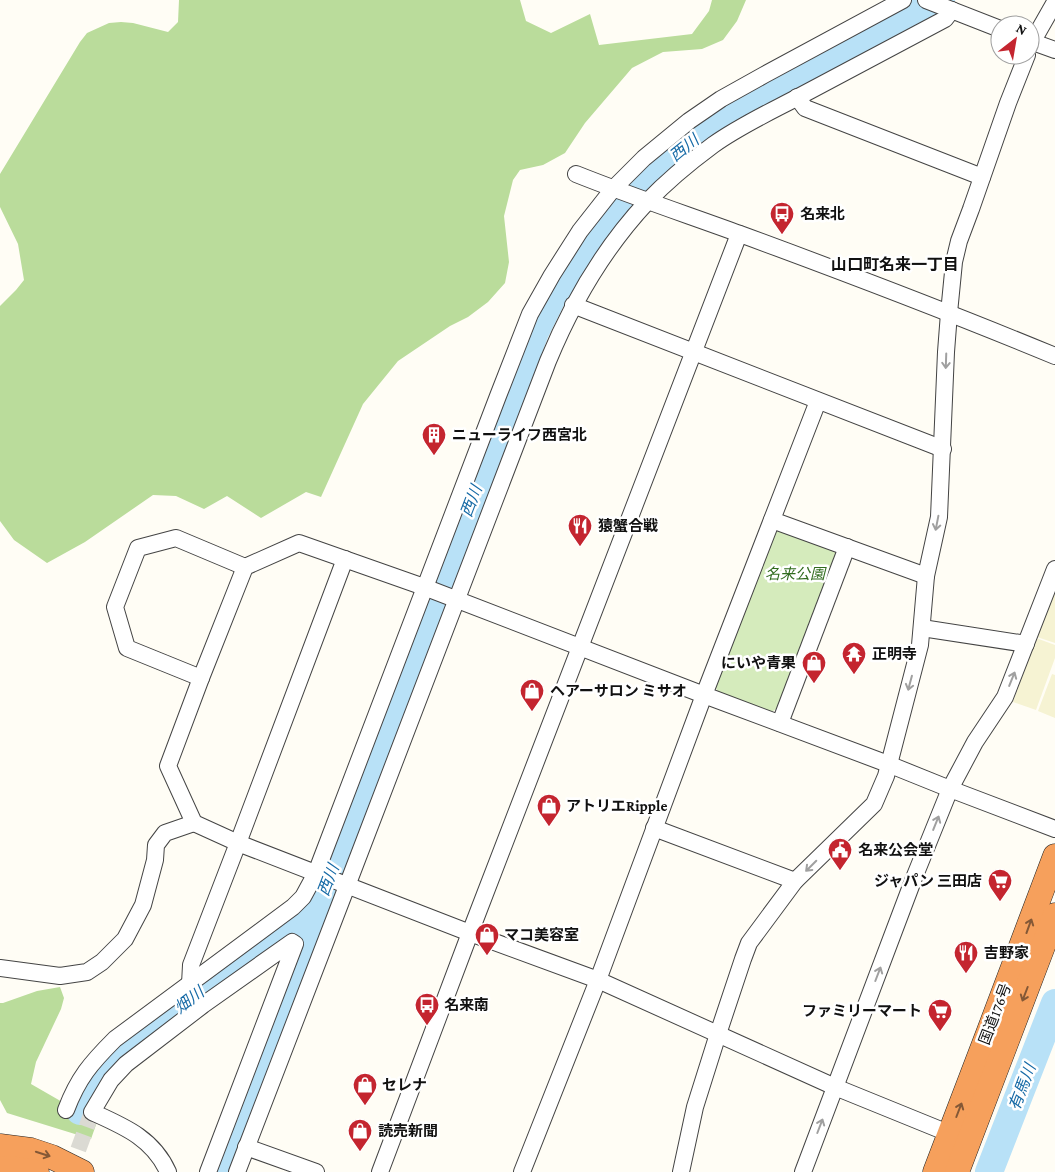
<svg xmlns="http://www.w3.org/2000/svg" width="1055" height="1172" font-family="'Crimson Pro','Noto Sans JP',serif">
  <rect width="100%" height="100%" fill="#fffdf5"/>
  <g fill="#f6f3d3">
    <path d="M1055,589V643L1037,637Z"/>
    <path d="M1036,638L1055,645V658L1036,710L1013,702Z"/>
    <path d="M1052,674L1055,675V718L1038,711Z"/>
  </g>
  <path fill="#d5ebbc" d="M784,528L835,548L839,557L782,705L770,713L718,693L715,685L774,531Z"/>
  <g fill="#badc9b">
    <path d="M179,0H520L526,21L551,33L590,14L599,45L692,34L709,11L712,0H746L737,21L723,40L702,49L663,52L632,68L585,123L565,153L543,165L520,170L513,180L504,216L509,262L505,283L488,302L468,317L450,326L398,361L363,404L321,497L306,492L261,518L227,496L204,509L176,496L153,495L85,542L47,563L14,540L0,521V306L16,290L24,280L18,244L0,207V174L80,42L87,33L109,23L121,22L133,23L168,32L178,22Z"/>
    <path d="M60,987L64,998L61,1009L36,1062L31,1084L97,1122L91,1139L7,1113L0,1100V1003H3L37,991Z"/>
  </g>
  <g fill="none" stroke-linecap="round" stroke-linejoin="round">
    <g stroke="#b8e1f7" stroke-width="28">
      <path d="M80,1111L88,1096L105,1068L122,1053L160,1022L225,972L316,908"/>
      <path d="M218,1172L300,959L316,908L376,756L452,551L535,332L551,300L570,270L612,212L647,177L682,148L724,115L780,88L814,67L896,25L941,0"/>
      <path d="M989,1172L1055,1003"/>
    </g>
    <path stroke="#dbdad3" stroke-width="16" stroke-dasharray="16 8" stroke-linecap="butt" d="M70,1172L92,1112"/>
    <defs>
      <g id="minor">
        <path d="M926,0L1000,29"/>
        <path d="M1030,41L1055,50"/>
        <path d="M1030,46L1055,2"/>
        <path d="M797,97L805,108L982,177"/>
        <path d="M576,174C631,196 685,214 740,234C846,273 951,313 1055,356"/>
        <path d="M573,305L943,449"/>
        <path d="M772,520L926,576"/>
        <path d="M922,628L1026,644"/>
        <path d="M201,678L127,648L115,607L138,548L176,538L245,567"/>
        <path d="M780,723L847,547"/>
        <path d="M654,828L795,881"/>
        <path d="M0,968L60,976L87,972L102,962L125,939L143,905L155,860L156,845L165,833L194,823"/>
        <path d="M193,990L190,984L191,965L238,843L345,559"/>
        <path d="M66,1110C78,1078 91,1063 115,1039L293,907L303,897L316,873L498,396L530,314L552,275L580,231L613,189L644,158L689,121L721,99L764,75L903,0"/>
        <path d="M958,1137L835,1087L598,980L470,933L238,843L194,823L168,766L201,678L245,567L299,543L424,587L704,695L888,764L950,789L1055,829"/>
        <path d="M246,1147L316,1172"/>
        <path d="M168,1172C153,1138 123,1126 92,1112L111,1080L126,1064L203,1005L292,942L295,944L208,1172"/>
        <path d="M237,1172L347,886L548,361C572,303 604,248 647,202C667,181 690,162 713,145C741,125 772,111 802,95C850,69 898,44 945,19L952,10"/>
        <path d="M380,1172L470,933L739,234"/>
        <path d="M522,1172L598,980L704,695L818,401"/>
        <path d="M681,1172L695,1107L718,1034L743,959L749,943L795,881L874,804L886,776L920,645L926,576L939,517L946,352L949,313L954,262L959,241L971,209L1008,103L1027,55"/>
        <path d="M803,1172L914,878L950,789L975,742L1005,697L1055,569"/>
      </g>
      <g id="highway">
        <path d="M0,1146L31,1150L52,1157L82,1172"/>
        <path d="M0,1169L10,1168L37,1172"/>
        <path d="M935,1172C975,1067 1016,961 1055,856"/>
        <path d="M957,1172L1055,915"/>
      </g>
    </defs>
    <use href="#minor" stroke="#444" stroke-width="18"/>
    <use href="#highway" stroke="#222" stroke-width="25"/>
    <use href="#minor" stroke="#fff" stroke-width="16"/>
    <use href="#highway" stroke="#f6a05c" stroke-width="24"/>
  </g>
  <defs><path id="oneway-shaft" d="M-6 0H5M1.5-3L5.5 0L1.5 3" fill="none" stroke-width="1.6" stroke-linecap="round" stroke-linejoin="round" transform="scale(1.25)"/></defs>
  <g stroke="#a0a0a0">
    <use href="#oneway-shaft" transform="translate(946 361) rotate(92)"/>
    <use href="#oneway-shaft" transform="translate(937 523) rotate(101)"/>
    <use href="#oneway-shaft" transform="translate(1012 679) rotate(-68)"/>
    <use href="#oneway-shaft" transform="translate(910 683) rotate(105)"/>
    <use href="#oneway-shaft" transform="translate(936 823) rotate(-68)"/>
    <use href="#oneway-shaft" transform="translate(811 866) rotate(135)"/>
    <use href="#oneway-shaft" transform="translate(878 974) rotate(-69)"/>
    <use href="#oneway-shaft" transform="translate(820 1126) rotate(-69)"/>
  </g>
  <g stroke="#845836">
    <use href="#oneway-shaft" transform="translate(1029 926) rotate(-70)"/>
    <use href="#oneway-shaft" transform="translate(1025 994) rotate(111)"/>
    <use href="#oneway-shaft" transform="translate(959 1110) rotate(-69)"/>
    <use href="#oneway-shaft" transform="translate(43 1154) rotate(18)"/>
  </g>
  <defs>
    <symbol id="bus-pin" viewBox="-11 -11 22 30"><path d="M0 17L-7.5 6A9.5 9.5 0 1 1 7.5 6Z" fill="#c4252f" stroke="#fff"/><path d="M-5-6H5V4H4V6H2V4H-2V6H-4V4H-5ZM-3.5-4V0h7V-4ZM-3.5 1.2v1.5H-2V1.2ZM2 1.2v1.5H3.5V1.2Z" fill="#fff"/></symbol>
    <symbol id="building-pin" viewBox="-11 -11 22 30"><path d="M0 17L-7.5 6A9.5 9.5 0 1 1 7.5 6Z" fill="#c4252f" stroke="#fff"/><path d="M-4-6H4V6H1V3H-1V6H-4ZM-2.5-4.3h1.7v1.8h-1.7ZM.8-4.3h1.7v1.8H.8ZM-2.5-1h1.7V.8h-1.7ZM.8-1h1.7V.8H.8Z" fill="#fff"/></symbol>
    <symbol id="restaurant-pin" viewBox="-11 -11 22 30"><path d="M0 17L-7.5 6A9.5 9.5 0 1 1 7.5 6Z" fill="#c4252f" stroke="#fff"/><path d="M-5-6h1v4h1v-4h1v4h1v-4h1v5L-1.5 .5V6h-2V.5L-5-1ZM5-6V6H3V1.5H1.5Q1.5-4 5-6Z" fill="#fff"/></symbol>
    <symbol id="temple-pin" viewBox="-11 -11 22 30"><path d="M0 17L-7.5 6A9.5 9.5 0 1 1 7.5 6Z" fill="#c4252f" stroke="#fff"/><path d="M0-6L5-2H3V0L6.5 2.5H4V6H1.5V3h-3V6H-4V2.5H-6.5L-3 0V-2H-5Z" fill="#fff"/></symbol>
    <symbol id="shop-pin" viewBox="-11 -11 22 30"><path d="M0 17L-7.5 6A9.5 9.5 0 1 1 7.5 6Z" fill="#c4252f" stroke="#fff"/><path d="M-5-2.5h2.3a2.7 3.5 0 0 1 5.4 0H5L5.5 6h-11ZM-1.5-2.5h3a1.5 2.3 0 0 0-3 0Z" fill="#fff"/></symbol>
    <symbol id="civic-pin" viewBox="-11 -11 22 30"><path d="M0 17L-7.5 6A9.5 9.5 0 1 1 7.5 6Z" fill="#c4252f" stroke="#fff"/><path d="M-.6-6.5H3V-4.5H.6V-3L4-1V1h2V6H-6V1h2V-1L-.6-3ZM-1.2 2.5V6h2.4V2.5Z" fill="#fff"/></symbol>
    <symbol id="supermarket-pin" viewBox="-11 -11 22 30"><path d="M0 17L-7.5 6A9.5 9.5 0 1 1 7.5 6Z" fill="#c4252f" stroke="#fff"/><path d="M-6-5.5h2.5l.6 2H6L4.5 2H-2.5L-4.4-4H-6ZM-1.5 3.2a1.3 1.3 0 1 0 .1 0ZM3 3.2a1.3 1.3 0 1 0 .1 0Z" fill="#fff"/></symbol>
  </defs>
  <g fill-rule="evenodd">
    <use href="#bus-pin" x="768" y="200" width="28" height="38"/>
    <use href="#building-pin" x="420" y="421" width="28" height="38"/>
    <use href="#restaurant-pin" x="566" y="512" width="28" height="38"/>
    <use href="#temple-pin" x="840" y="640" width="28" height="38"/>
    <use href="#shop-pin" x="800" y="649" width="28" height="38"/>
    <use href="#shop-pin" x="518" y="677" width="28" height="38"/>
    <use href="#shop-pin" x="535" y="792" width="28" height="38"/>
    <use href="#civic-pin" x="826" y="836" width="28" height="38"/>
    <use href="#supermarket-pin" x="986" y="867" width="28" height="38"/>
    <use href="#shop-pin" x="473" y="921" width="28" height="38"/>
    <use href="#restaurant-pin" x="952" y="939" width="28" height="38"/>
    <use href="#bus-pin" x="413" y="991" width="28" height="38"/>
    <use href="#supermarket-pin" x="926" y="997" width="28" height="38"/>
    <use href="#shop-pin" x="351" y="1071" width="28" height="38"/>
    <use href="#shop-pin" x="346" y="1117" width="28" height="38"/>
  </g>
  <g text-anchor="middle" dominant-baseline="central" stroke-width="5" stroke-linejoin="round" paint-order="stroke">
    <g font-size="15" font-weight="bold" fill="#111" stroke="#fff" text-anchor="start">
      <text x="800" y="214">名来北</text>
      <text x="452" y="435">ニューライフ西宮北</text>
      <text x="598" y="526">猿蟹合戦</text>
      <text x="872" y="654">正明寺</text>
      <text x="796" y="663" text-anchor="end">にいや青果</text>
      <text x="550" y="691">ヘアーサロン ミサオ</text>
      <text x="566" y="806">アトリエRipple</text>
      <text x="858" y="850">名来公会堂</text>
      <text x="982" y="881" text-anchor="end">ジャパン 三田店</text>
      <text x="504" y="935">マコ美容室</text>
      <text x="984" y="953">吉野家</text>
      <text x="444" y="1005">名来南</text>
      <text x="922" y="1011" text-anchor="end">ファミリーマート</text>
      <text x="382" y="1085">セレナ</text>
      <text x="378" y="1131">読売新聞</text>
    </g>
    <g font-size="15" font-style="italic" fill="#306b1e" stroke="#fff">
      <text x="795" y="574">名来公園</text>
    </g>
    <g font-size="15" fill="#111" stroke="#fff">
      <text transform="translate(995 1014) rotate(-69)">国道176号</text>
    </g>
    <g font-size="16" font-style="italic" fill="#166aa6" stroke="#fff">
      <text transform="translate(684 148) rotate(-39)">西川</text>
      <text transform="translate(471 501) rotate(-69)">西川</text>
      <text transform="translate(328 880) rotate(-69)">西川</text>
      <text transform="translate(189 1000) rotate(-38)">畑川</text>
      <text transform="translate(1022 1087) rotate(-69)">有馬川</text>
    </g>
    <g font-size="16" font-weight="bold" fill="#111" stroke="#fff">
      <text x="895" y="264">山口町名来一丁目</text>
    </g>
  </g>
  <g transform="translate(1015 40) rotate(31)"><circle r="24" fill="#ffffff" stroke="#a0a0a0"/>
  <path d="M0-4L9 19L0 12L-9 19Z" fill="#c4252f"/>
  <text y="-8" font-size="14" font-weight="bold" text-anchor="middle" fill="#111111">N</text>
  </g>
</svg>
